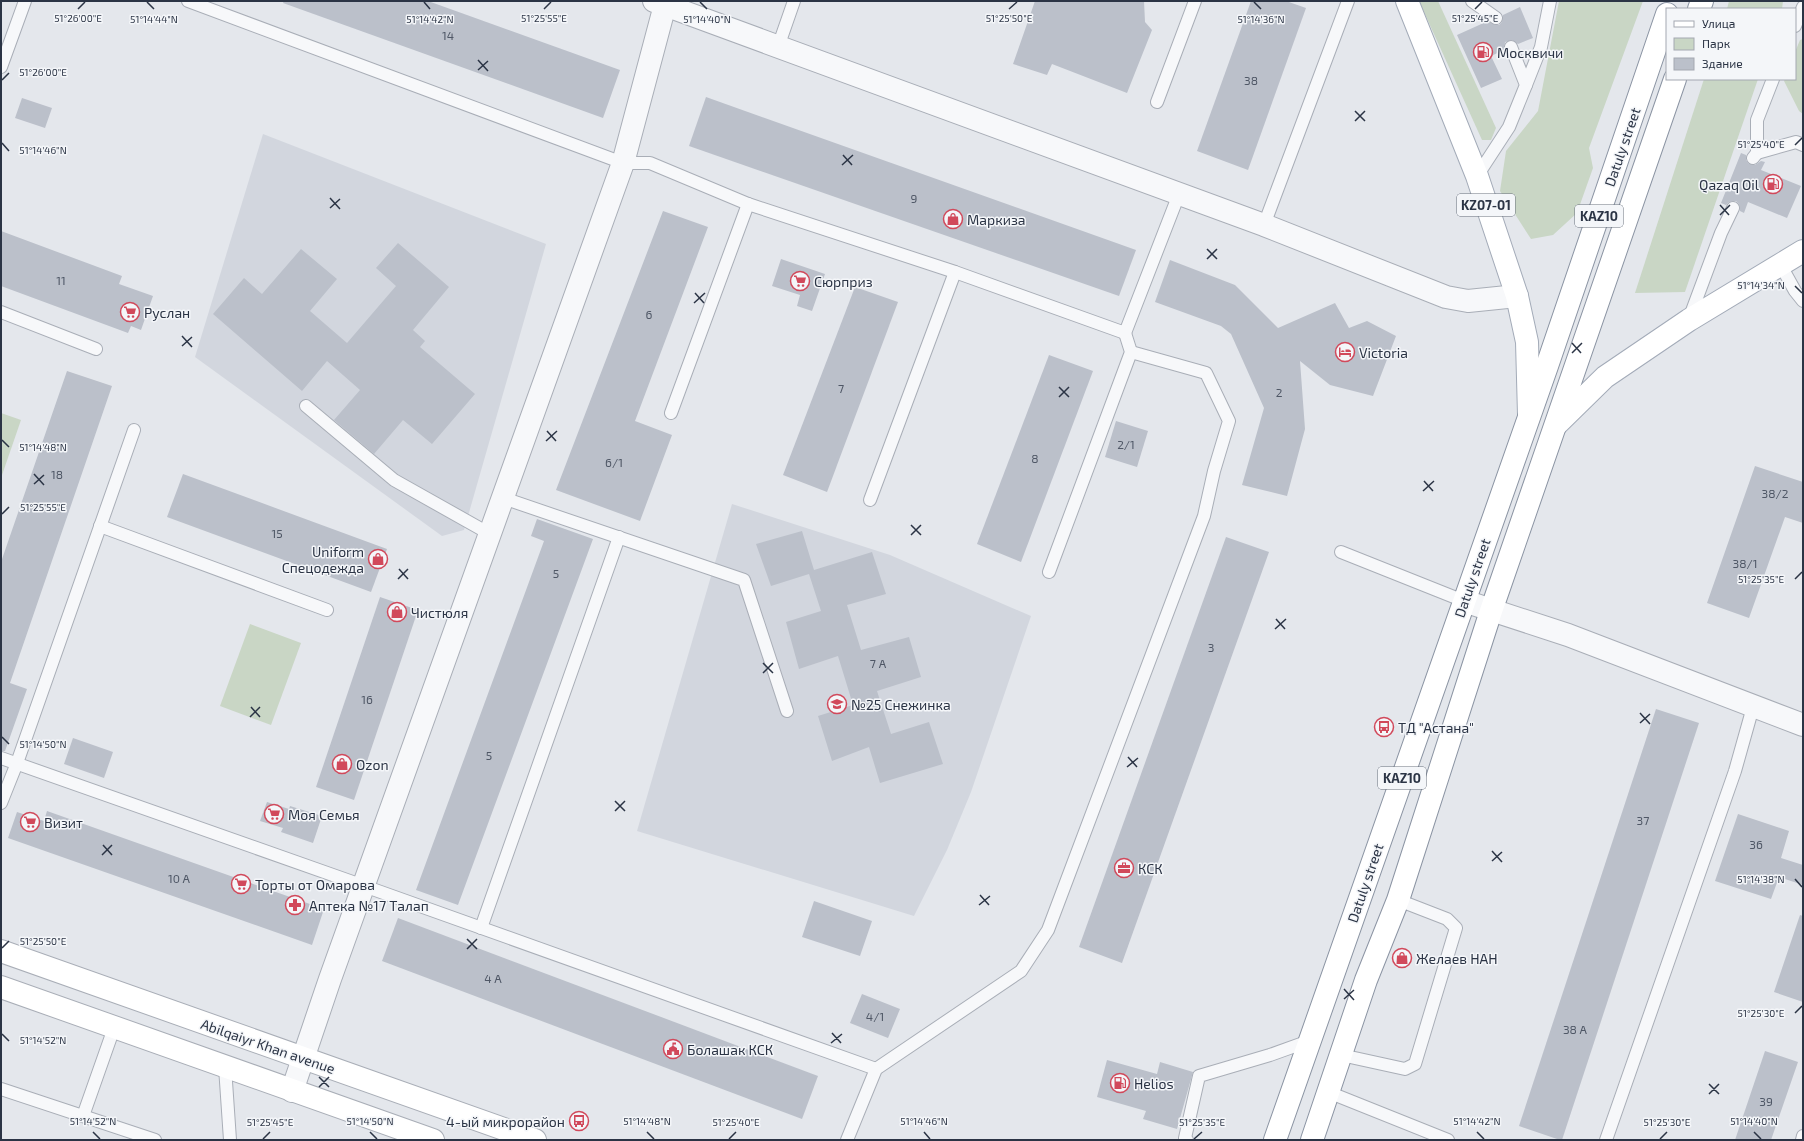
<svg xmlns="http://www.w3.org/2000/svg" width="1804" height="1141" font-family="'Exo 2',sans-serif">
  <rect width="100%" height="100%" fill="#e4e7ec"/>
  <g fill="#d2d6de">
    <path d="M263,134L546,244L464,530L442,536L195,357Z"/>
    <path d="M732,504L890,555L1031,616L971,792L947,850L914,916L637,831Z"/>
  </g>
  <g fill="#c9d6c5">
    <path d="M1419,1H1438L1496,128L1491,140H1482Z"/>
    <path d="M1559,1H1643L1589,148L1593,168L1577,213L1553,235L1531,239L1500,191L1506,151L1538,111Z"/>
    <path d="M1729,1H1783L1782,9H1727Z"/>
    <path d="M1803,39V114L1799,111L1784,81L1785,79H1795V52L1800,40Z"/>
    <path d="M1704,79H1758L1685,292L1635,293Z"/>
    <path d="M1,413L21,420L1,478Z"/>
    <path d="M250,624L301,643L271,725L220,706Z"/>
  </g>
  <g fill="#bbc0ca">
    <path d="M284,1H428L620,70L603,118L283,3Z"/>
    <path d="M1035,1H1144L1145,22L1152,30L1127,93L1052,64L1047,75L1013,64Z"/>
    <path d="M1251,1H1286L1306,8L1248,170L1197,151Z"/>
    <path d="M1520,7L1533,38L1518,44L1512,40L1505,42L1504,50L1491,56L1502,79L1481,88L1457,35L1488,21L1495,25H1499L1502,22L1503,15Z"/>
    <path d="M706,97L1136,250L1119,296L689,146Z"/>
    <path d="M22,98L52,108L45,128L15,118Z"/>
    <path d="M1741,153L1746,155V160L1749,164L1755,165L1761,161L1765,162L1761,170L1801,186L1787,218L1748,202L1744,213L1740,211L1739,204L1736,201L1729,202L1726,205L1721,203Z"/>
    <path d="M663,211L708,227L635,421L672,435L640,521L556,490Z"/>
    <path d="M1,231L122,276L119,284L153,296L141,330L131,326L128,333L1,286Z"/>
    <path d="M398,243L449,287L413,330L425,341L420,347L475,394L432,444L403,420L374,454L334,420L360,390L327,361L302,391L213,314L244,278L262,294L301,249L337,279L310,311L347,343L396,286L376,268Z"/>
    <path d="M781,259L825,274L812,311L797,306L800,295L772,286Z"/>
    <path d="M1170,260L1235,285L1278,328L1335,303L1349,328L1367,321L1396,336L1373,396L1330,385L1300,361L1305,429L1287,496L1242,485L1264,408L1231,334L1221,326L1155,302Z"/>
    <path d="M855,287L898,302L827,492L783,475Z"/>
    <path d="M1049,355L1093,371L1021,562L977,544Z"/>
    <path d="M67,371L112,386L10,683L27,689L5,751H1V562Z"/>
    <path d="M1116,421L1148,431L1137,467L1105,457Z"/>
    <path d="M1755,466L1803,482V523L1785,517L1749,618L1707,603Z"/>
    <path d="M183,474L387,549L371,592L167,517Z"/>
    <path d="M537,519L593,539L458,905L416,890L544,541L531,536Z"/>
    <path d="M802,531L814,570L872,552L886,594L847,605L861,650L909,637L921,677L877,691L891,734L929,722L943,764L880,783L869,747L832,761L818,716L853,705L838,656L799,669L786,622L821,611L809,574L771,586L756,544Z"/>
    <path d="M1226,537L1269,552L1122,963L1079,947Z"/>
    <path d="M380,597L418,610L354,800L316,787Z"/>
    <path d="M1656,709L1699,723L1562,1140H1560L1519,1126Z"/>
    <path d="M73,738L113,752L104,778L64,764Z"/>
    <path d="M267,802L289,809L290,806L322,816L313,843L281,832L283,828L260,821Z"/>
    <path d="M47,811L324,909L312,945L8,838L17,812L44,821Z"/>
    <path d="M1738,814L1789,831L1781,858L1803,865V885L1779,877L1771,899L1715,881Z"/>
    <path d="M814,901L872,921L860,956L802,937Z"/>
    <path d="M1800,915L1803,916V1002L1774,992Z"/>
    <path d="M398,918L818,1076L802,1119L382,961Z"/>
    <path d="M862,994L900,1009L888,1038L850,1023Z"/>
    <path d="M1765,1051L1798,1062L1771,1140H1735Z"/>
    <path d="M1107,1060L1157,1074L1160,1062L1193,1072L1177,1129L1143,1119L1146,1111L1097,1097Z"/>
  </g>
  <g fill="none" stroke-linecap="round" stroke-linejoin="round">
    <defs>
      <g id="lane">
        <path d="M188,1L623,163H650L748,204L955,272L1125,333L1179,194"/>
        <path d="M1472,1L1496,18"/>
        <path d="M1795,26L1803,7"/>
        <path d="M778,47L794,1"/>
        <path d="M1,67L25,1"/>
        <path d="M1526,85L1541,47L1550,1"/>
        <path d="M1157,102L1195,1"/>
        <path d="M1757,153L1796,142L1803,145"/>
        <path d="M1753,158L1757,153V120L1773,79"/>
        <path d="M1477,176L1509,127L1526,85L1511,47"/>
        <path d="M1264,225L1348,1"/>
        <path d="M1780,264L1795,291L1803,301"/>
        <path d="M1,312L96,349"/>
        <path d="M1689,319L1721,233L1733,208"/>
        <path d="M306,406L394,480L490,534"/>
        <path d="M671,413L748,204"/>
        <path d="M503,498L744,580L787,711"/>
        <path d="M870,500L955,272"/>
        <path d="M100,526L327,610"/>
        <path d="M1341,552L1464,601"/>
        <path d="M1049,572L1131,352L1125,333"/>
        <path d="M1,758L364,886L876,1069"/>
        <path d="M1,803L17,763L134,430"/>
        <path d="M481,928L619,537"/>
        <path d="M1341,1055L1405,1069L1415,1064L1456,928L1447,919L1398,900"/>
        <path d="M225,1067L230,1140"/>
        <path d="M1,1089L155,1140"/>
        <path d="M1328,1092L1448,1140"/>
        <path d="M83,1116L114,1028"/>
        <path d="M847,1140L876,1069L1021,971L1048,930L1204,516L1214,471L1229,421L1206,373L1131,352"/>
        <path d="M1187,1140L1185,1138L1199,1076L1270,1055L1309,1041"/>
        <path d="M1606,1140L1735,771L1753,707"/>
        <path d="M1802,1140L1803,1136"/>
      </g>
      <g id="street">
        <path d="M654,1L1264,225L1446,297L1468,301L1517,296"/>
        <path d="M1464,601L1568,635L1803,725"/>
        <path d="M292,1091L330,979L623,163L665,5"/>
      </g>
      <g id="secondary">
        <path d="M1,951L535,1140"/>
        <path d="M1,987L433,1140"/>
      </g>
      <g id="primary">
        <path d="M1407,1L1477,176L1517,296L1527,342L1529,415"/>
        <path d="M1556,425L1605,377L1689,320L1803,251"/>
      </g>
      <g id="highway">
        <path d="M1699,9L1702,1"/>
        <path d="M1275,1140L1547,366L1667,14"/>
        <path d="M1312,1140L1366,980L1398,900L1491,611L1675,79"/>
      </g>
    </defs>
    <use href="#lane" stroke="#a9aeb7" stroke-width="14"/>
    <use href="#street" stroke="#a9aeb7" stroke-width="24"/>
    <use href="#secondary" stroke="#a9aeb7" stroke-width="24"/>
    <use href="#primary" stroke="#a3abb8" stroke-width="24"/>
    <use href="#highway" stroke="#8b94a3" stroke-width="24"/>
    <use href="#lane" stroke="#f7f8fa" stroke-width="12"/>
    <use href="#street" stroke="#f7f8fa" stroke-width="22"/>
    <use href="#secondary" stroke="#fff" stroke-width="22"/>
    <use href="#primary" stroke="#fff" stroke-width="22"/>
    <use href="#highway" stroke="#fff" stroke-width="22"/>
  </g>
  <path fill="none" stroke="#2b3445" stroke-width="1.5" d="M147,2L154,9M424,2L430,9M700,2L707,9M1254,2L1261,9M78,9L85,2M544,9L551,2M1009,9L1017,2M1475,9L1482,2M478,60L488,71M478,70L488,61M2,80L9,73M1355,111L1365,121M1355,121L1365,111M2,143L9,151M1795,145L1802,138M843,155L852,165M842,165L853,155M330,198L340,209M1720,205L1729,215M330,208L340,199M1720,215L1730,205M1207,249L1217,259M1207,259L1217,249M1795,286L1802,293M695,293L704,303M694,303L705,293M182,336L192,347M1572,343L1581,353M182,346L192,337M1572,353L1582,343M1059,387L1069,397M1059,397L1069,387M547,431L556,441M2,440L9,447M546,441L557,431M34,474L44,485M1424,481L1433,491M34,484L44,475M1423,491L1434,481M2,514L9,507M911,525L921,535M911,535L921,525M399,569L408,579M398,579L408,569M1795,579L1802,572M1276,619L1285,629M1275,629L1286,619M763,663L773,673M763,673L773,663M251,707L260,717M1640,713L1650,724M250,717L260,707M1640,723L1650,714M2,737L9,744M1128,757L1137,767M1127,767L1138,758M615,801L625,811M615,811L625,801M103,845L112,855M1492,851L1502,862M102,855L112,845M1492,861L1502,852M1795,879L1802,887M980,895L989,905M979,905L990,896M467,939L477,949M2,948L9,941M467,949L477,939M1344,989L1354,1000M1344,999L1354,990M1795,1013L1802,1006M832,1033L841,1043M2,1034L9,1041M831,1043L842,1034M319,1077L329,1087M1709,1084L1719,1094M319,1087L329,1077M1709,1094L1719,1084M93,1132L100,1139M370,1132L377,1139M647,1132L654,1139M924,1132L930,1139M1477,1132L1484,1139M1754,1132L1761,1139M263,1139L270,1132M729,1139L736,1132M1194,1139L1202,1132M1660,1139L1667,1132"/>
  <defs>
    <symbol id="fuel-ring" viewBox="-11 -11 22 22"><circle r="9.5" fill="#f4f6f9" stroke="#d1495b" stroke-width="1.5"/><path d="M-5.5-6h7V0h2V4h1.3V-2.5L3-4.5l.8-.8L6-3V5H2.5V1h-1V6h-7ZM-4.2-4.7v3.2H.2V-4.7Z" fill="#d1495b"/></symbol>
    <symbol id="shop-ring" viewBox="-11 -11 22 22"><circle r="9.5" fill="#f4f6f9" stroke="#d1495b" stroke-width="1.5"/><path d="M-5-2.5h2.3a2.7 3.5 0 0 1 5.4 0H5L5.5 6h-11ZM-1.5-2.5h3a1.5 2.3 0 0 0-3 0Z" fill="#d1495b"/></symbol>
    <symbol id="supermarket-ring" viewBox="-11 -11 22 22"><circle r="9.5" fill="#f4f6f9" stroke="#d1495b" stroke-width="1.5"/><path d="M-6-5.5h2.5l.6 2H6L4.5 2H-2.5L-4.4-4H-6ZM-1.5 3.2a1.3 1.3 0 1 0 .1 0ZM3 3.2a1.3 1.3 0 1 0 .1 0Z" fill="#d1495b"/></symbol>
    <symbol id="hotel-ring" viewBox="-11 -11 22 22"><circle r="9.5" fill="#f4f6f9" stroke="#d1495b" stroke-width="1.5"/><path d="M-6-4.5h1.5V1H6V5H4.5V3h-9V5H-6ZM-4 0a1.8 1.8 0 1 1 3.6 0ZM.5 0V-2.5h3Q6-2.5 6 0Z" fill="#d1495b"/></symbol>
    <symbol id="school-ring" viewBox="-11 -11 22 22"><circle r="9.5" fill="#f4f6f9" stroke="#d1495b" stroke-width="1.5"/><path d="M0-5L7-2L0 1L-7-2ZM-4 1L0 2.5L4 1V4Q0 6-4 4Z" fill="#d1495b"/></symbol>
    <symbol id="bus-ring" viewBox="-11 -11 22 22"><circle r="9.5" fill="#f4f6f9" stroke="#d1495b" stroke-width="1.5"/><path d="M-5-6H5V4H4V6H2V4H-2V6H-4V4H-5ZM-3.5-4V0h7V-4ZM-3.5 1.2v1.5H-2V1.2ZM2 1.2v1.5H3.5V1.2Z" fill="#d1495b"/></symbol>
    <symbol id="office-ring" viewBox="-11 -11 22 22"><circle r="9.5" fill="#f4f6f9" stroke="#d1495b" stroke-width="1.5"/><path d="M-6-3h4V-5.5h4V-3h4V5H-6ZM-1-4.5V-3h2v-1.5ZM-6 0V1H6V0Z" fill="#d1495b"/></symbol>
    <symbol id="pharmacy-ring" viewBox="-11 -11 22 22"><circle r="9.5" fill="#f4f6f9" stroke="#d1495b" stroke-width="1.5"/><path d="M-2-6h4v4h4v4h-4v4h-4v-4h-4v-4h4Z" fill="#d1495b"/></symbol>
    <symbol id="civic-ring" viewBox="-11 -11 22 22"><circle r="9.5" fill="#f4f6f9" stroke="#d1495b" stroke-width="1.5"/><path d="M-.6-6.5H3V-4.5H.6V-3L4-1V1h2V6H-6V1h2V-1L-.6-3ZM-1.2 2.5V6h2.4V2.5Z" fill="#d1495b"/></symbol>
  </defs>
  <g fill-rule="evenodd">
    <use href="#fuel-ring" x="1472" y="41" width="22" height="22"/>
    <use href="#fuel-ring" x="1762" y="173" width="22" height="22"/>
    <use href="#shop-ring" x="942" y="208" width="22" height="22"/>
    <use href="#supermarket-ring" x="789" y="270" width="22" height="22"/>
    <use href="#supermarket-ring" x="119" y="301" width="22" height="22"/>
    <use href="#hotel-ring" x="1334" y="341" width="22" height="22"/>
    <use href="#shop-ring" x="367" y="548" width="22" height="22"/>
    <use href="#shop-ring" x="386" y="601" width="22" height="22"/>
    <use href="#school-ring" x="826" y="693" width="22" height="22"/>
    <use href="#bus-ring" x="1373" y="716" width="22" height="22"/>
    <use href="#shop-ring" x="331" y="753" width="22" height="22"/>
    <use href="#supermarket-ring" x="263" y="803" width="22" height="22"/>
    <use href="#supermarket-ring" x="19" y="811" width="22" height="22"/>
    <use href="#office-ring" x="1113" y="857" width="22" height="22"/>
    <use href="#supermarket-ring" x="230" y="873" width="22" height="22"/>
    <use href="#pharmacy-ring" x="284" y="894" width="22" height="22"/>
    <use href="#shop-ring" x="1391" y="947" width="22" height="22"/>
    <use href="#civic-ring" x="662" y="1038" width="22" height="22"/>
    <use href="#fuel-ring" x="1109" y="1072" width="22" height="22"/>
    <use href="#bus-ring" x="568" y="1110" width="22" height="22"/>
  </g>
  <g text-anchor="middle" dominant-baseline="central" stroke-width="3" stroke-linejoin="round" paint-order="stroke">
    <g font-size="12" fill="#4f5766">
      <text x="448" y="35">14</text>
      <text x="1251" y="80">38</text>
      <text x="914" y="198">9</text>
      <text x="61" y="280">11</text>
      <text x="649" y="314">6</text>
      <text x="841" y="388">7</text>
      <text x="1279" y="392">2</text>
      <text x="1126" y="444">2/1</text>
      <text x="1035" y="458">8</text>
      <text x="614" y="462">6/1</text>
      <text x="57" y="474">18</text>
      <text x="1775" y="493">38/2</text>
      <text x="277" y="533">15</text>
      <text x="1745" y="563">38/1</text>
      <text x="556" y="573">5</text>
      <text x="1211" y="647">3</text>
      <text x="878" y="663">7 А</text>
      <text x="367" y="699">16</text>
      <text x="489" y="755">5</text>
      <text x="1643" y="820">37</text>
      <text x="1756" y="844">36</text>
      <text x="179" y="878">10 А</text>
      <text x="493" y="978">4 А</text>
      <text x="875" y="1016">4/1</text>
      <text x="1575" y="1029">38 А</text>
      <text x="1766" y="1101">39</text>
    </g>
    <g fill="#f4f6f9" stroke="#676e7b" stroke-width="1">
      <rect x="1457" y="194" width="58" height="22" rx="3"/>
      <rect x="1575" y="205" width="48" height="22" rx="3"/>
      <rect x="1378" y="767" width="48" height="22" rx="3"/>
    </g>
    <g font-size="13" font-weight="bold" fill="#2b3445">
      <text x="1486" y="205">KZ07-01</text>
      <text x="1599" y="216">KAZ10</text>
      <text x="1402" y="778">KAZ10</text>
    </g>
    <g font-size="14" fill="#2b3445" stroke="#f4f6f9" text-anchor="start">
      <text x="1497" y="52">Москвичи</text>
      <text x="1759" y="184" text-anchor="end">Qazaq Oil</text>
      <text x="967" y="219">Маркиза</text>
      <text x="814" y="281">Сюрприз</text>
      <text x="144" y="312">Руслан</text>
      <text x="1359" y="352">Victoria</text>
      <text x="364" y="551" text-anchor="end">Uniform<tspan x="364" dy="16">Спецодежда</tspan></text>
      <text x="411" y="612">Чистюля</text>
      <text x="851" y="704">№25 Снежинка</text>
      <text x="1398" y="727">ТД "Астана"</text>
      <text x="356" y="764">Ozon</text>
      <text x="288" y="814">Моя Семья</text>
      <text x="44" y="822">Визит</text>
      <text x="1138" y="868">КСК</text>
      <text x="255" y="884">Торты от Омарова</text>
      <text x="309" y="905">Аптека №17 Талап</text>
      <text x="1416" y="958">Желаев НАН</text>
      <text x="687" y="1049">Болашак КСК</text>
      <text x="1134" y="1083">Helios</text>
      <text x="565" y="1121" text-anchor="end">4-ый микрорайон</text>
    </g>
    <g font-size="14" fill="#2b3445" stroke="#f4f6f9">
      <text transform="translate(1622 147) rotate(-71)">Datuly street</text>
      <text transform="translate(1472 578) rotate(-71)">Datuly street</text>
      <text transform="translate(1365 883) rotate(-71)">Datuly street</text>
      <text transform="translate(268 1046) rotate(19)">Abilqaiyr Khan avenue</text>
    </g>
  </g>
  <g font-size="10" text-anchor="middle" fill="#2b3445" stroke="#f4f6f9" stroke-width="3" stroke-linejoin="round" paint-order="stroke">
    <text x="78" y="22">51°26'00"E</text>
    <text x="544" y="22">51°25'55"E</text>
    <text x="1009" y="22">51°25'50"E</text>
    <text x="1475" y="22">51°25'45"E</text>
    <text x="154" y="23">51°14'44"N</text>
    <text x="430" y="23">51°14'42"N</text>
    <text x="707" y="23">51°14'40"N</text>
    <text x="1261" y="23">51°14'36"N</text>
    <text x="43" y="76">51°26'00"E</text>
    <text x="1761" y="148">51°25'40"E</text>
    <text x="43" y="154">51°14'46"N</text>
    <text x="1761" y="289">51°14'34"N</text>
    <text x="43" y="451">51°14'48"N</text>
    <text x="43" y="511">51°25'55"E</text>
    <text x="1761" y="583">51°25'35"E</text>
    <text x="43" y="748">51°14'50"N</text>
    <text x="1761" y="883">51°14'38"N</text>
    <text x="43" y="945">51°25'50"E</text>
    <text x="1761" y="1017">51°25'30"E</text>
    <text x="43" y="1044">51°14'52"N</text>
    <text x="93" y="1125">51°14'52"N</text>
    <text x="370" y="1125">51°14'50"N</text>
    <text x="647" y="1125">51°14'48"N</text>
    <text x="924" y="1125">51°14'46"N</text>
    <text x="1477" y="1125">51°14'42"N</text>
    <text x="1754" y="1125">51°14'40"N</text>
    <text x="270" y="1126">51°25'45"E</text>
    <text x="736" y="1126">51°25'40"E</text>
    <text x="1202" y="1126">51°25'35"E</text>
    <text x="1667" y="1126">51°25'30"E</text>
  </g>
  <rect width="1804" height="1141" fill="none" stroke="#2b3445" stroke-width="4"/>
  <rect x="1666" y="8" width="130" height="72" fill="#f4f6f9" stroke="#a4a8b1"/>
  <rect x="1674" y="21" width="20" height="6" fill="#ffffff" stroke="#a4a8b1"/>
  <text x="1702" y="28" font-size="12" fill="#2b3445">Улица</text>
  <rect x="1674" y="38" width="20" height="12" fill="#c9d6c5" stroke="#a4a8b1"/>
  <text x="1702" y="48" font-size="12" fill="#2b3445">Парк</text>
  <rect x="1674" y="58" width="20" height="12" fill="#bbc0ca" stroke="#a4a8b1"/>
  <text x="1702" y="68" font-size="12" fill="#2b3445">Здание</text>
</svg>
